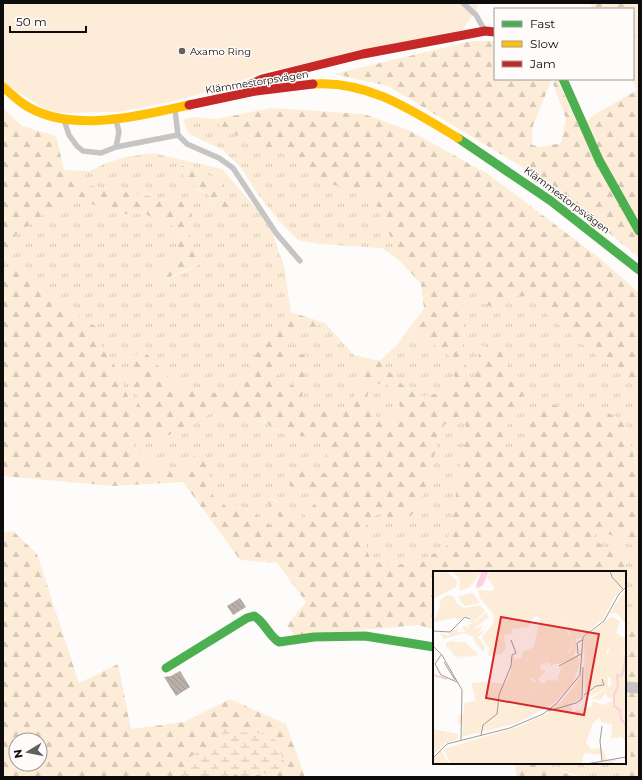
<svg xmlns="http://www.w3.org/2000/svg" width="642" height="780" font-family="Montserrat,sans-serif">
  <defs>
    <pattern id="grass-tufts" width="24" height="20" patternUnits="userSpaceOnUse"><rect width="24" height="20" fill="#fcecd8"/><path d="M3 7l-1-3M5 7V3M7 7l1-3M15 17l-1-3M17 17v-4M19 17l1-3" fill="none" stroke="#d7c9b8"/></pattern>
    <pattern id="forest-firs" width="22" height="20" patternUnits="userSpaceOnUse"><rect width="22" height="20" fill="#fcecd8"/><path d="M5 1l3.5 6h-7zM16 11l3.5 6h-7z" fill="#d7c9b8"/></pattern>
    <pattern id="wetland-marsh" width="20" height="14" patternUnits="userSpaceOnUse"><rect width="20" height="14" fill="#fcecd8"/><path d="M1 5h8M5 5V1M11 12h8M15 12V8" fill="none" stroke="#d7c9b8"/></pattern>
    <pattern id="building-back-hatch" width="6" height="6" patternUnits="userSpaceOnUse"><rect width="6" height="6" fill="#bab0a9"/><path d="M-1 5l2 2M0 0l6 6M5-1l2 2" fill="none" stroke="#9f9690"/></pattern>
  </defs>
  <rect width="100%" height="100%" fill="#fefcfa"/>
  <g fill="url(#grass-tufts)" fill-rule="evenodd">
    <path d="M192,117L217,119L221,129L295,158L333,185L370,191L402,263L382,248L320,244L298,240L280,222L257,193L242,169L223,150L189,134L183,120Z"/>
    <path d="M153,153L222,169L247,198L269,223L284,266L291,312L274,326L231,395L179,388L145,352L133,387L139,400L136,407L132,406L114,364L102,349L98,328L43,293L17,268L3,279V265L14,249L16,234L66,200H80L123,214H145L177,228L178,250L158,275L160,281L182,273L200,264L202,257C187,243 189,234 192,214L182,202L90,186L64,170L90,171L104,164L125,157ZM181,166L191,167L222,182L224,190L235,205L232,211L221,208L213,203L208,194L200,191Z"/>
    <path d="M481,281L483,292L496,299L512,296L529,295C550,319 576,339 601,359C615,369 628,377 639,390V467L635,461L625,421L600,409L552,405L535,414L527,434L510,454L503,452C501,432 506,423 521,410L523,392L501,352L476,362V378L471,381L465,363L461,340L466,325L463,308L466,294L473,283Z"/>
    <path d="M325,323L354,355L363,370L362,384L347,409L319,412L301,406L303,391L299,355L295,383L285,391L277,372L286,361L284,337Z"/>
    <path d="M410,327L452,358L456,390L419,397L399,382L380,361L398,344Z"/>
    <path d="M384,382L392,389L401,409L392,423L377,419L367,397L370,387Z"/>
    <path d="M213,412L241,420L258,418C276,434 296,437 319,437L330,459L325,473L313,474L287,468L298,491L315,494L320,499L304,514V528L296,527L277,500L269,498L268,503L284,522L283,530L269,525L250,510L227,507L214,497L208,483L210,467L192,458L184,468L162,471L134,451L137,438L143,436L157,442L179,429Z"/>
    <path d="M452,417L465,418L466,433L447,546C421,562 402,570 371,560L366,548L363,528L374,516L382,512L388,517L430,475L440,430Z"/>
    <path d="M596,533H606L639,548V624L625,625V573L627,556L605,548L592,539Z"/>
    <path d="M625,747H630L631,761L620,775L616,777C585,777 576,779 548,763H625Z"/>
  </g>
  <g fill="url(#forest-firs)" fill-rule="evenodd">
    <path d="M590,3H639V258L552,185L388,86L334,74L472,41H495V79H552L533,125L532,145L540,147L561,143L566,119L553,84L557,79L579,127L594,115L637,90L631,79H633V9H593Z"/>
    <path d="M3,108L22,126L56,136L64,170L90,186L182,202L192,214C189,234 187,243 202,257L200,264L160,281L157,279L158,275L178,250L177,228L145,214H123L79,200H66L16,234L14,249L3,265Z"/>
    <path d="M271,108L364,114L410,131L488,174L602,260L639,293V390C628,377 615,369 601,359C576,339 550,319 529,296H512L496,299L491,307L483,303L481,281L473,283L466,294L463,308L466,325L461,340L465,363L471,381L476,378V362L483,345L501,352L523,392L521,410C506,423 501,432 503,452L510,453L527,434L535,414L552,405L600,409L625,421L635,461L639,467V548L606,533H596L593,538L605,548L627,556L625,573L434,572V629L418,625L295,636L287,625L306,602L277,563L240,560L183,482L113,486L3,476V279L17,268L43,293L98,328L102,349L114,364L132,406L136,407L139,400L133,387L129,364L134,355L145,352L179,388L231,395L274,326L291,312L325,323L285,337L290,348L286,361L277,372L285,390L295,383L299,355L307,354L301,406L319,412L347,409L362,384L363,370L354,355L380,361L399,382L419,397L456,390L452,358L410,327L424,309L421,284L402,263L370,191L333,185L295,158L221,129L217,119ZM384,382L392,389L401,409L392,423L377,419L367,397L370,387ZM213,412L241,420L258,418C276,433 296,437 319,437L330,459L325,473L313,474L287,468L289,484L298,491L315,494L320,499L304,514V528L296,527C294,515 281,501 269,498L268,503L284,522L282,530L269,525L250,510L227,507L214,497L208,483L210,467L200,452L192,458L184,468L162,471L134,451L137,439L143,436L157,442L179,429ZM452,417L465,418L466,433L447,546C421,562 402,570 371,560L366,548L363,528L374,516L382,512L388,517L403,521L417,511L430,475L440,430Z"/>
    <path d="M181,166L191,167L222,182L224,190L235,205L232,211C225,209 217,208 213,202C211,200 210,196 208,194C196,186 182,183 181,166Z"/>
    <path d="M13,531L37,554L79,683L118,664L131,729L184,722L230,699L286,724L305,777H3V533ZM16,740H40V764H16Z"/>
    <path d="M639,624V777H616L620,775L631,761L630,747H625V625Z"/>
    <path d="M515,763H548L565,773L579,777H516Z"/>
  </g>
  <path fill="url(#wetland-marsh)" d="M224,728L246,733H264L275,740L288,770L244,777L234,774L224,777H181L179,775L191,756L218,743Z"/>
  <path fill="#fcecd8" d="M3,3H479L476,11L462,30L261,73L228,86L174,101L118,112L64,113L48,111L3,82Z"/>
  <g fill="url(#building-back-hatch)">
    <path d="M240,598L246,607L233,615L227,606Z"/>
    <path d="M180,671L190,687L176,696L164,677L171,676Z"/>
  </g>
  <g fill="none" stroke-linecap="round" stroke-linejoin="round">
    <g stroke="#c6c5c4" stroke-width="5.5">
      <path d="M463,3L476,15L484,29"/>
      <path d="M175,110L178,135L187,144L219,158L233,168L276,233L300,261"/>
      <path d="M64,120L69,135L77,146L83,151L101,153L116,147L178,135"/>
      <path d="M116,120L119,132L116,147"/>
    </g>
    <path stroke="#c6c5c4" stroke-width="11" d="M625,687L639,688"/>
    <g stroke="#4caf50" stroke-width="9">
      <path d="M563,79L599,160L639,231"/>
      <path d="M458,138L551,201L639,270"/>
      <path d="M166,668L247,618L254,616C265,622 268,635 279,642L314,637L365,636L434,647"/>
    </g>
    <g stroke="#ffc107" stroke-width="9">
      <path d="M313,84C368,80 413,111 458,138"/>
      <path d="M3,87C9,92 15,98 22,103C67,135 139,116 189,105"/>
    </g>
    <g stroke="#c62828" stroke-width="9">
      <path d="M249,85L262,79L363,54L485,31L495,32"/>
      <path d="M189,105L256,91L313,84"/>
    </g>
  </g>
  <circle fill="#615f5f" stroke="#fffbf9" stroke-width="1.5" cx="182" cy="51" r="4"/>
  <g text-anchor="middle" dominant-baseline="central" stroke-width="3" stroke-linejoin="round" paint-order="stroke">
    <g font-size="10" fill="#0d0b0b" stroke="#fffbf9" text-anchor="start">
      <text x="190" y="51">Axamo Ring</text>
    </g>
    <g font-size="10" fill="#0d0b0b" stroke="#fffbf9">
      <text transform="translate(257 82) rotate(-9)">Klämmestorpsvägen</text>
      <text transform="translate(567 200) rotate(37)">Klämmestorpsvägen</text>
    </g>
  </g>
  <g transform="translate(433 571)">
    <rect width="193" height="193" fill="#fefcfa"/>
    <path d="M53,41L56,46L39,59L50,55L44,63L51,59L47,65H38L31,60L30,54L36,58L35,54L40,53L37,51L38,47L43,51ZM121,42L139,67L133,81L128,77L130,82H136L143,68V79L139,88L126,93H120L111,84L114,72L112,71L122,68L128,62ZM18,70L33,72L46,84L25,88L13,75V72ZM24,71L28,76L38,79L44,84L25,87L21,85L14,72ZM106,70L109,81L104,94L101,95L100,89L96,93L93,90L97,87H93ZM144,84L146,88L133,106L124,108L129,95ZM91,97L96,107L103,113L87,107L86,99ZM54,111L50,129L44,140L31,136V132L43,130L38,112ZM107,114L118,115L117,123L94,144L84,145L102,121L98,116L105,120L110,118ZM79,123L80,128H85L80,135L70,139L76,141L77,146L50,160L52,155L61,149L66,132H73L74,124Z" fill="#fcecd8" fill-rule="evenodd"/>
    <path d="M0,0H13L24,10L23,16L0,28ZM18,0H49L37,16L26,20L27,7ZM58,0H193V13L181,27L170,48L147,67L143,68L134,83H128L127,77L133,81L139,67L136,60L120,42L132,60L122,68L112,71L118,72L111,84L120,93L118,97L117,92L110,91L114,94L108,92L107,98L113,100L106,107L107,112H111L115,108L121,110L133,106L146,88V95L140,112L120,133L84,152L29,166L30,155L25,151L26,144L30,143L31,136L36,137L38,135L45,139L46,129H50L54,111L72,113L78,102L79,86L83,88L89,86L90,81L101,76L107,47L104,45L99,49L95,56L78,58L80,63L71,64L73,77L68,83L55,85L56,77L49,66L60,53L61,44L47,27L45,19L60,20L61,16L54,6ZM106,70L109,81L104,94L101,95L100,89L96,92L93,90L97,86L93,87L99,79H104L103,73ZM91,97L92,104L102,109L103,112L87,107L86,99ZM108,114L120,117L116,118L117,123L94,144L85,145L91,134L101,130L103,124L98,117L105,120L112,116ZM79,123L80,129L85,128L80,135L70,138L76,141L77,146L70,145L62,154L50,160L52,155L64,146L66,133L71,135L74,124ZM193,18V52L183,42L176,43ZM40,22L47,32L32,35L27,30L26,25ZM14,24L21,26L24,33L31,37L47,34L52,40L42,50L32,44L29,48L22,47L2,51L1,48L6,39L8,28ZM26,56L24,61H35L38,65L31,62L11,68L8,64L7,61L16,65V62ZM182,61L189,66H193V83L185,75L193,85V172L189,166L178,167L179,153L169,152L167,149L168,145L160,152L153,172L158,178L169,177L174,189L185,187L178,193H164L170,190L169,184L151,182L149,193H18L10,178L85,156L113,143L130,129L149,104L148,128L137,133L140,141L159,135V130L170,134L182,128L175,127L173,122L167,129L158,128L178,114V108L174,104L173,87ZM44,65L52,76L50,81L41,70L40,66ZM0,158L25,163V168L13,172L0,184ZM8,179L16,193H0V189Z" fill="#fcecd8" fill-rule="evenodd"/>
    <path d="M61,58L60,70L55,76L49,67ZM24,71L28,76L39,79L44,84L22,86L14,72Z" fill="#fcecd8"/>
    <path d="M178,46L187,50L180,72L174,79L175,116L158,125L152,121L151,67Z" fill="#fcecd8"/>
    <path d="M49,0H56L50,14L44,18L43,14Z" fill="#fdd1dd"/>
    <path fill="none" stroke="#fdd1dd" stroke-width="2" d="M193,83L190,101L188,105L184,104L185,115L181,124V135L187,139L188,148L193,154M0,104L14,108"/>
    <path fill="none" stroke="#9e9c9a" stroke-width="1" d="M177,0L179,6L190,18M0,60L17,61L32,46L37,48M0,75L9,84L29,119L28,169M145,83L144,72L149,69M8,84L2,93L8,104L24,111M11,91L22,109M126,95L148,83M151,124L163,115L171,114L169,108M115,140L143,132L149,128L150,96M169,155L167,170L169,190M48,164L50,154L64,143L66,124L78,95L79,84L83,82L78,69M0,187L14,173L77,157L110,143L123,133L147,104L150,66L171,50L186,23L193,16M153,193L193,186"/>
    <path fill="#d62828" fill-opacity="0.15" stroke="#d62828" stroke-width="2" d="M68,46L166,63L151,144L53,127Z"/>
    <rect width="193" height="193" fill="none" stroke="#0d0b0b" stroke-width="2"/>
  </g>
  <rect width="642" height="780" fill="none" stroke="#0d0b0b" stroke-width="8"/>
  <rect x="494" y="8" width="140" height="72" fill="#fffbf9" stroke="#9e9b9a"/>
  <rect x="502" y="21" width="20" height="6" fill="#4caf50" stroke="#9e9b9a"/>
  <text x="530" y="28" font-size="12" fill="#0d0b0b">Fast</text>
  <rect x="502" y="41" width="20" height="6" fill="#ffc107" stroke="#9e9b9a"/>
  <text x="530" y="48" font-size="12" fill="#0d0b0b">Slow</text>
  <rect x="502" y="61" width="20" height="6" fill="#c62828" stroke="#9e9b9a"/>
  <text x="530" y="68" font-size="12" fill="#0d0b0b">Jam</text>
  <g transform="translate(28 752) rotate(260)"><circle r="19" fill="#fffbf9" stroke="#9e9b9a"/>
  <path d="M0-3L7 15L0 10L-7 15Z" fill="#615f5f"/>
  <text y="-6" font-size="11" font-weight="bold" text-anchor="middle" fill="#0d0b0b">N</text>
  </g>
  <path d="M10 26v6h76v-6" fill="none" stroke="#0d0b0b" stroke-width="2"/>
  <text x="16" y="26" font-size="12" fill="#0d0b0b" stroke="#fffbf9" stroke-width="3" paint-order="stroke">50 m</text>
</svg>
